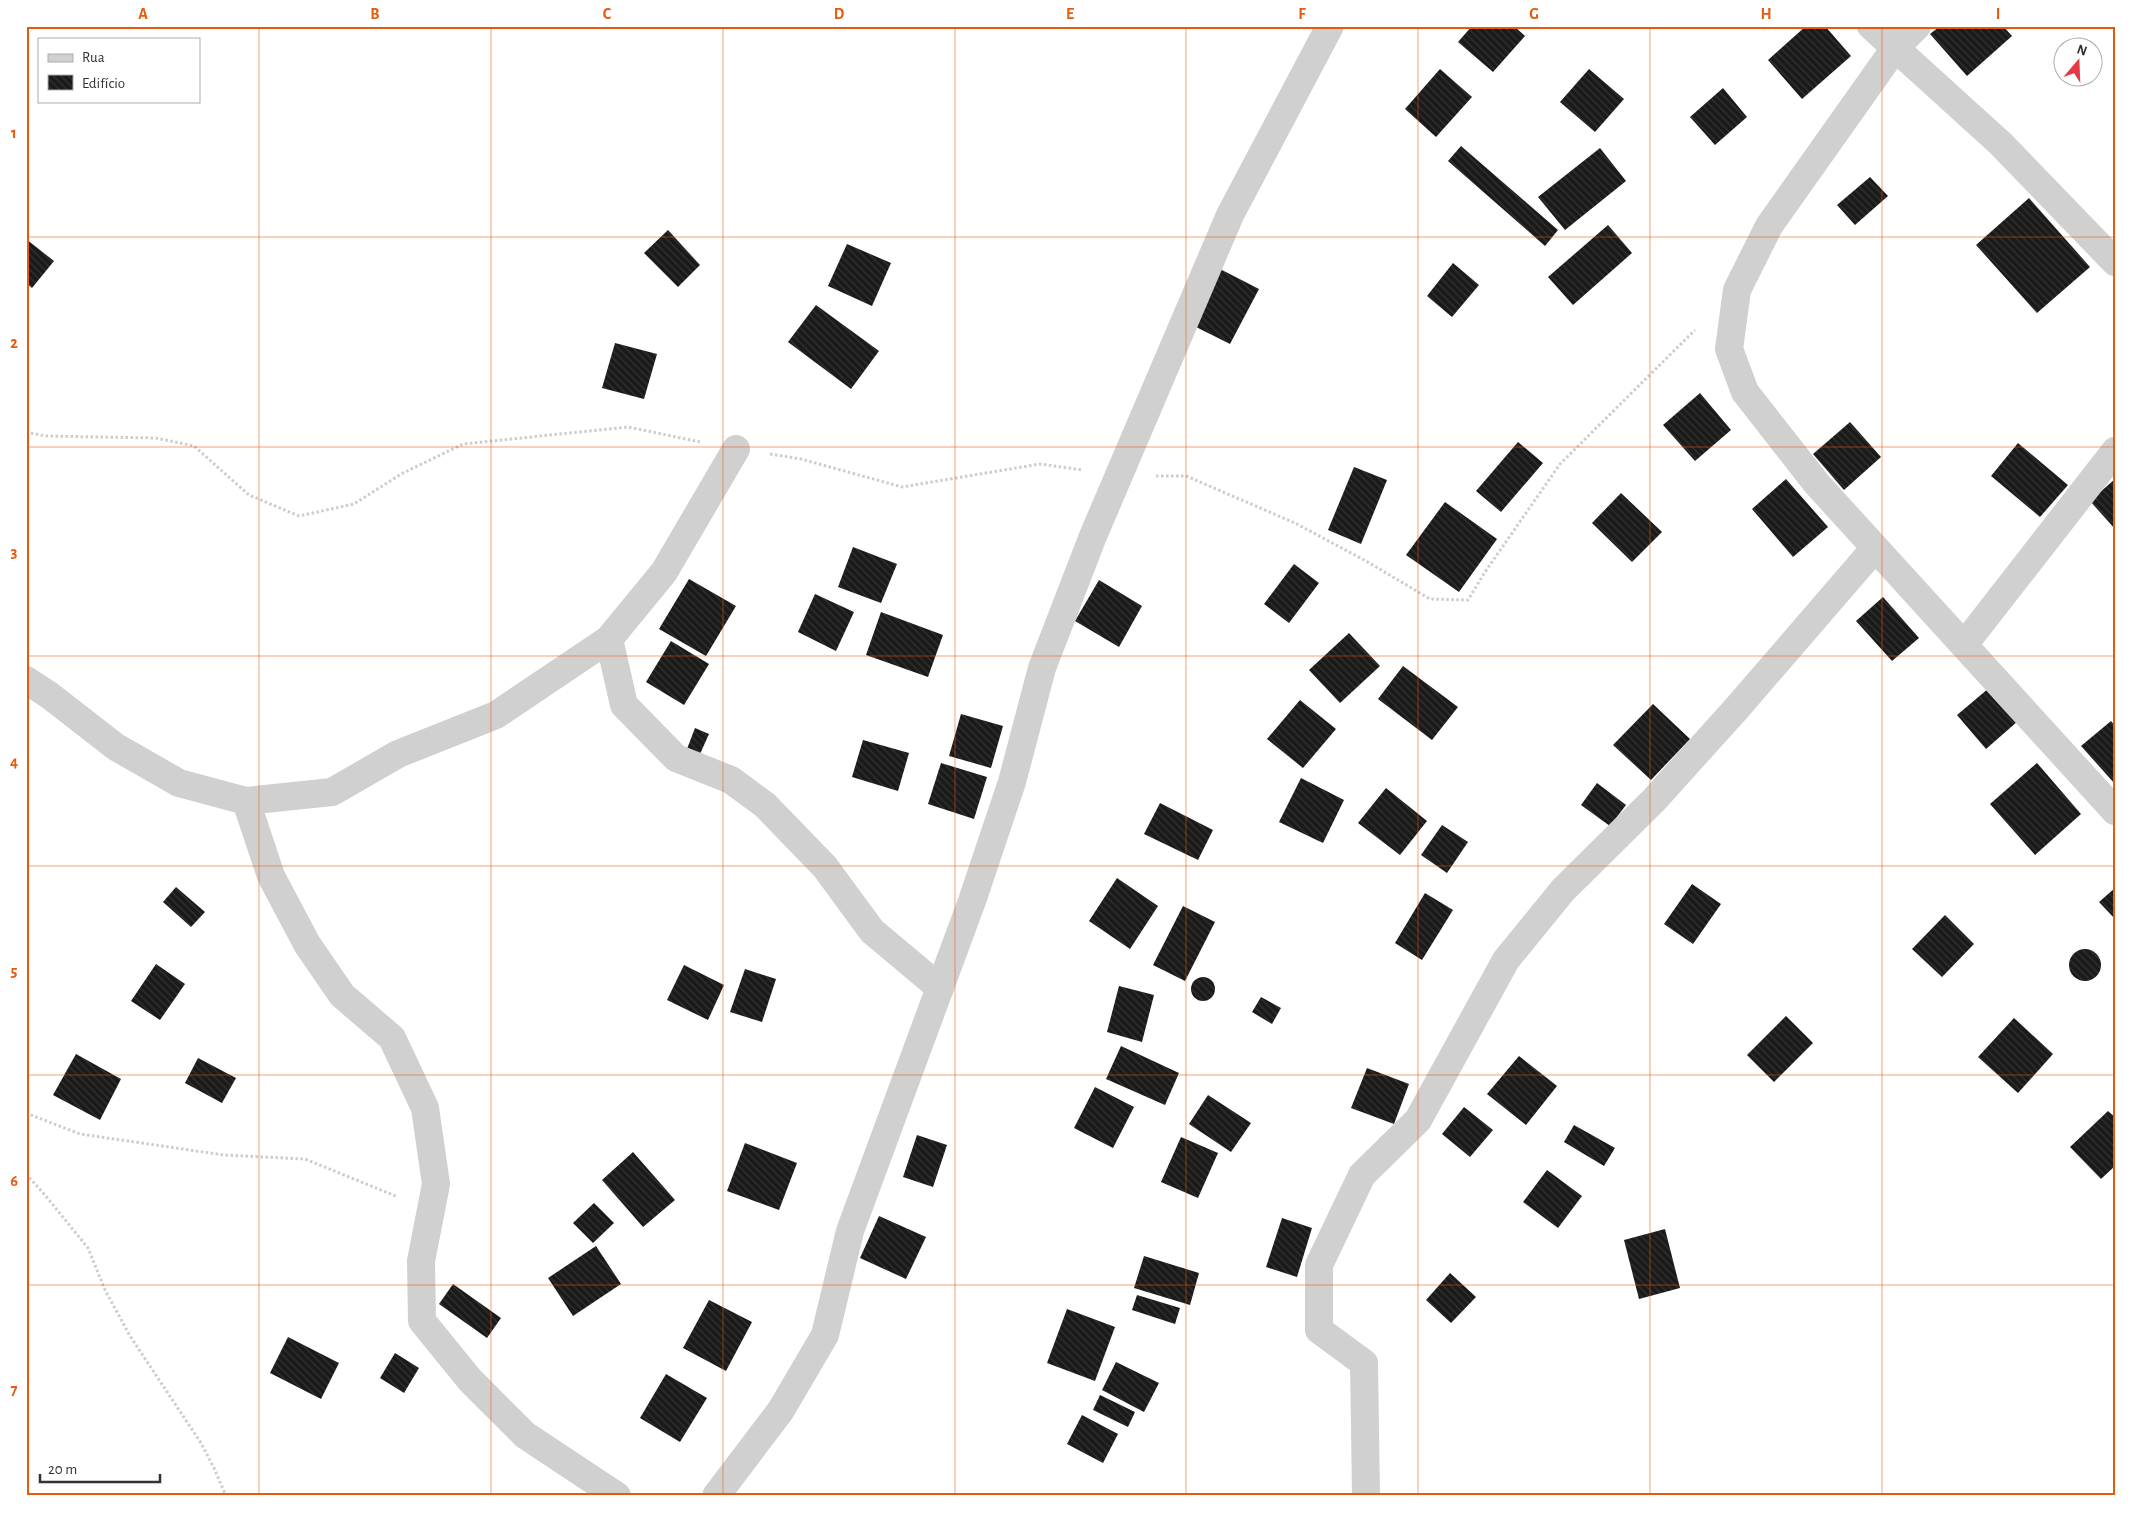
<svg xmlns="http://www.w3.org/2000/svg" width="2141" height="1522" font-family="'Alegreya Sans',sans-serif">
  <defs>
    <pattern id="building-back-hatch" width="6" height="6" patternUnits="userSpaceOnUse" patternTransform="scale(1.25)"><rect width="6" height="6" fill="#1a1a1a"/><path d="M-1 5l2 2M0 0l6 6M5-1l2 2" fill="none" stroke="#333"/></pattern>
  </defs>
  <rect width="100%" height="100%" fill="#fff"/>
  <g fill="url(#building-back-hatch)">
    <path d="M1472,26H1514L1525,36L1493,72L1458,42Z"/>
    <path d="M1806,26H1825L1851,56L1802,99L1768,60Z"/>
    <path d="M1940,26H2003L2012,36L1967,76L1930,34Z"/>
    <path d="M1440,69L1472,97L1436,137L1405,109Z"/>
    <path d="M1589,69L1624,99L1595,132L1560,102Z"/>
    <path d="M1723,88L1747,117L1715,145L1690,117Z"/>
    <path d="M1461,146L1558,230L1545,246L1448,161Z"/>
    <path d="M1600,148L1626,181L1565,230L1538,197Z"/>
    <path d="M1870,177L1888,196L1855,225L1837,205Z"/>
    <path d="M2029,198L2090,267L2037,313L1976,245Z"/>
    <path d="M1608,225L1632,253L1573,305L1548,277Z"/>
    <path d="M668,230L700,265L678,287L644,253Z"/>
    <path d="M26,239L54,261L32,288L26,283Z"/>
    <path d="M847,244L891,263L872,306L828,286Z"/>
    <path d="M1453,263L1479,285L1452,317L1427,296Z"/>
    <path d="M1220,269L1259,289L1230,344L1192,325Z"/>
    <path d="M816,305L879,351L851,389L788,342Z"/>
    <path d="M615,343L657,354L644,399L602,388Z"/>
    <path d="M1700,393L1731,430L1695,461L1663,425Z"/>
    <path d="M1850,422L1881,457L1844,490L1813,454Z"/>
    <path d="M1518,442L1543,463L1501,512L1476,491Z"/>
    <path d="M2018,443L2068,485L2040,517L1991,476Z"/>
    <path d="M1354,467L1387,480L1361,544L1328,530Z"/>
    <path d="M1786,479L1828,527L1793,557L1752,509Z"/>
    <path d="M2115,479V529L2090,501Z"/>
    <path d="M1621,493L1662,532L1632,562L1592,523Z"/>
    <path d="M1445,502L1497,539L1459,592L1406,555Z"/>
    <path d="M853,547L897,564L881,603L838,587Z"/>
    <path d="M1294,564L1319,583L1289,623L1264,604Z"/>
    <path d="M689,579L736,606L706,656L659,629Z"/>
    <path d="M1099,580L1142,606L1119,647L1075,621Z"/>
    <path d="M815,594L854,612L836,651L798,632Z"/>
    <path d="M1883,597L1919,638L1892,661L1856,621Z"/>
    <path d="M881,612L943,635L928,677L866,655Z"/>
    <path d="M1349,633L1380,666L1340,703L1309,670Z"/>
    <path d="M671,641L709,664L684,705L646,682Z"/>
    <path d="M1403,666L1458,707L1432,740L1378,699Z"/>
    <path d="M1989,688L2018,721L1986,749L1957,715Z"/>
    <path d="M1300,700L1336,729L1303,768L1267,739Z"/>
    <path d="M1653,704L1690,739L1651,780L1613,745Z"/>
    <path d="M961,714L1003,726L991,768L949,756Z"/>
    <path d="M2111,721L2115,726V784L2081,746Z"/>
    <path d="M695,728L709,734L700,754L687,749Z"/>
    <path d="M863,740L909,753L898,791L852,777Z"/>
    <path d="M941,763L987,777L974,819L928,804Z"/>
    <path d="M2037,763L2081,814L2035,855L1990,804Z"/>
    <path d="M1301,778L1344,800L1323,843L1279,822Z"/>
    <path d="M1597,783L1626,805L1610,826L1581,805Z"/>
    <path d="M1386,788L1427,821L1400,855L1358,823Z"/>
    <path d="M1160,803L1213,830L1198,860L1144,834Z"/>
    <path d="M1442,825L1468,842L1447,873L1421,855Z"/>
    <path d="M1117,878L1158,906L1130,949L1089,921Z"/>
    <path d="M1692,884L1721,904L1693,944L1664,924Z"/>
    <path d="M176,887L205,912L191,927L163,902Z"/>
    <path d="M2115,888V919L2099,902Z"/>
    <path d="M1425,893L1453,910L1422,960L1395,943Z"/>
    <path d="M1183,906L1215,922L1185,981L1153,965Z"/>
    <path d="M1945,915L1974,944L1942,977L1912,949Z"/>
    <circle cx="2085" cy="965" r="16"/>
    <path d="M156,964L185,984L160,1020L131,1001Z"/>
    <path d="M684,965L724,985L708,1020L667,1000Z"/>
    <path d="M745,969L776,979L762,1022L730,1012Z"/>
    <circle cx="1203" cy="989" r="12"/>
    <path d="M1119,986L1154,995L1142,1042L1107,1032Z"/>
    <path d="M1261,997L1281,1008L1272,1024L1252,1012Z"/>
    <path d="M1786,1016L1813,1043L1774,1082L1747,1055Z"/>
    <path d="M2014,1018L2053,1054L2018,1093L1978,1057Z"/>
    <path d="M1121,1046L1179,1073L1165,1105L1106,1079Z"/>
    <path d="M76,1054L121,1079L100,1120L53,1095Z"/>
    <path d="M1519,1056L1557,1086L1526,1125L1487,1094Z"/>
    <path d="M198,1058L236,1078L222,1103L185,1083Z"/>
    <path d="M1367,1068L1409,1084L1394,1124L1351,1108Z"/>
    <path d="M1095,1087L1134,1107L1113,1148L1074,1128Z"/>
    <path d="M1208,1095L1251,1123L1231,1152L1189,1124Z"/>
    <path d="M1464,1107L1493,1130L1470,1157L1442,1134Z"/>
    <path d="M2108,1111L2115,1117V1166L2101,1179L2070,1147Z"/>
    <path d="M1574,1125L1615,1148L1604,1166L1564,1142Z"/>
    <path d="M917,1135L947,1145L933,1187L903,1177Z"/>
    <path d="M1181,1137L1218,1153L1198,1198L1161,1182Z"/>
    <path d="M745,1143L797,1163L779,1210L727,1191Z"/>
    <path d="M633,1152L675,1200L643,1227L602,1180Z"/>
    <path d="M1547,1170L1582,1196L1558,1228L1523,1202Z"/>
    <path d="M594,1203L614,1223L593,1243L573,1223Z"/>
    <path d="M879,1216L926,1237L906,1279L860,1258Z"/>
    <path d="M1282,1218L1312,1228L1297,1277L1266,1267Z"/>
    <path d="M1665,1229L1680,1288L1639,1299L1624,1240Z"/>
    <path d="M596,1246L621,1284L573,1316L548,1278Z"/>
    <path d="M1144,1256L1199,1273L1190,1305L1134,1288Z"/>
    <path d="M1450,1273L1476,1297L1451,1323L1426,1300Z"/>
    <path d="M453,1284L501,1318L487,1338L439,1304Z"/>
    <path d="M1137,1295L1180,1308L1175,1324L1132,1310Z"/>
    <path d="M709,1300L752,1322L726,1371L683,1348Z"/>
    <path d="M1067,1309L1115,1327L1095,1381L1047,1363Z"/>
    <path d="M288,1337L339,1363L321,1399L270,1373Z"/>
    <path d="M395,1353L419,1368L404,1393L380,1378Z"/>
    <path d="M1116,1362L1159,1383L1144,1412L1102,1390Z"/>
    <path d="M666,1374L707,1398L680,1442L640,1418Z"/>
    <path d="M1100,1395L1135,1412L1128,1427L1093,1410Z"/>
    <path d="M1082,1415L1118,1434L1103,1463L1067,1444Z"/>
  </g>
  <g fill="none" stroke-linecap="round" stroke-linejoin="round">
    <g stroke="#cdcdcd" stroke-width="3" stroke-dasharray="2.5 2.5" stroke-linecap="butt">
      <path d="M26,432L45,436L156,438L194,446L249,495L299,516L354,504L401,474L463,444L628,427L700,442"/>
      <path d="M770,454L801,459L902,487L1040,464L1083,470"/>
      <path d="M1156,476H1186L1295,523L1366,561L1430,599L1468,600L1485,572L1560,464L1695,330"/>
      <path d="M26,1113L80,1134L224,1155L305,1159L398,1197"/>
      <path d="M26,1174L45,1195L88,1248L105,1290L130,1336L201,1443L214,1468L226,1496"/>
    </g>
    <g stroke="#d0d0d0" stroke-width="28">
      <path d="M1871,26L2001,144L2115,262"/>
      <path d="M1917,26L1895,48L1769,226L1737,290L1729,349L1745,392L1817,484L2115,811"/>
      <path d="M609,639L624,705L676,758L731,780L765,805L825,867L872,931L940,988"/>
      <path d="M1964,645L2115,451"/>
      <path d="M26,680L49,695L116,747L179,783L246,801L332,792L398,754L496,715L609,639L664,572L736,449"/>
      <path d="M246,801L271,876L307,944L342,995L392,1038L425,1108L436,1184L421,1261L422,1321L470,1380L525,1435L617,1496"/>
      <path d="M716,1496L781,1410L825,1335L850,1231L972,901L1012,782L1042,668L1093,536L1230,215L1330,26"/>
      <path d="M1366,1496L1364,1363L1319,1330V1265L1362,1175L1418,1120L1506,960L1563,890L1654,800L1737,708L1875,548"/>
    </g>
  </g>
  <path fill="none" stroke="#e8590c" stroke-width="1" stroke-opacity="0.55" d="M259,26V1496M491,26V1496M723,26V1496M955,26V1496M1186,26V1496M1418,26V1496M1650,26V1496M1882,26V1496M26,237H2115M26,447H2115M26,656H2115M26,866H2115M26,1075H2115M26,1285H2115"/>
  <rect width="2141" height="1522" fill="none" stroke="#ffffff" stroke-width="55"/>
  <rect x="38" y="38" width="162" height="65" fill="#ffffff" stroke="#adadad"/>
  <rect x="48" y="54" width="25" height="8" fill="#d0d0d0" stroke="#adadad"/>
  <text x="82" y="62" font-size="15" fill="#333333">Rua</text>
  <rect x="48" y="75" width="25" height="15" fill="url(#building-back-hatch)" stroke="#adadad"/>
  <text x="82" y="88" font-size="15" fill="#333333">Edifício</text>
  <g transform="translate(2078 62) rotate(19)"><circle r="24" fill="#ffffff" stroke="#adadad"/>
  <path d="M0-4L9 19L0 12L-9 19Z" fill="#e63946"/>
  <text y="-8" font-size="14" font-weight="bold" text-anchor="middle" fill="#333333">N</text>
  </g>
  <path d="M40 1474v8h120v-8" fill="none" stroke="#333333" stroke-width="2.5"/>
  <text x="48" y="1474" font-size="15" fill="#333333" stroke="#ffffff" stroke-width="4" paint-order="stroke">20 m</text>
  <rect x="28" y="28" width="2086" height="1466" fill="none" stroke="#e8590c" stroke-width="2"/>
  <g font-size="16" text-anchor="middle" font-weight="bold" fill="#e8590c">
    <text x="143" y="19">A</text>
    <text x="375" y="19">B</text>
    <text x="607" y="19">C</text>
    <text x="839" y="19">D</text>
    <text x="1070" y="19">E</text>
    <text x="1302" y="19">F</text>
    <text x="1534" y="19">G</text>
    <text x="1766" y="19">H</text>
    <text x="1998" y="19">I</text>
    <text x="14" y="138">1</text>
    <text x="14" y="348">2</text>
    <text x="14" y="557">3</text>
    <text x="14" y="767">4</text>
    <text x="14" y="976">5</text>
    <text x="14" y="1186">6</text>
    <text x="14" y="1395">7</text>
  </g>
</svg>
